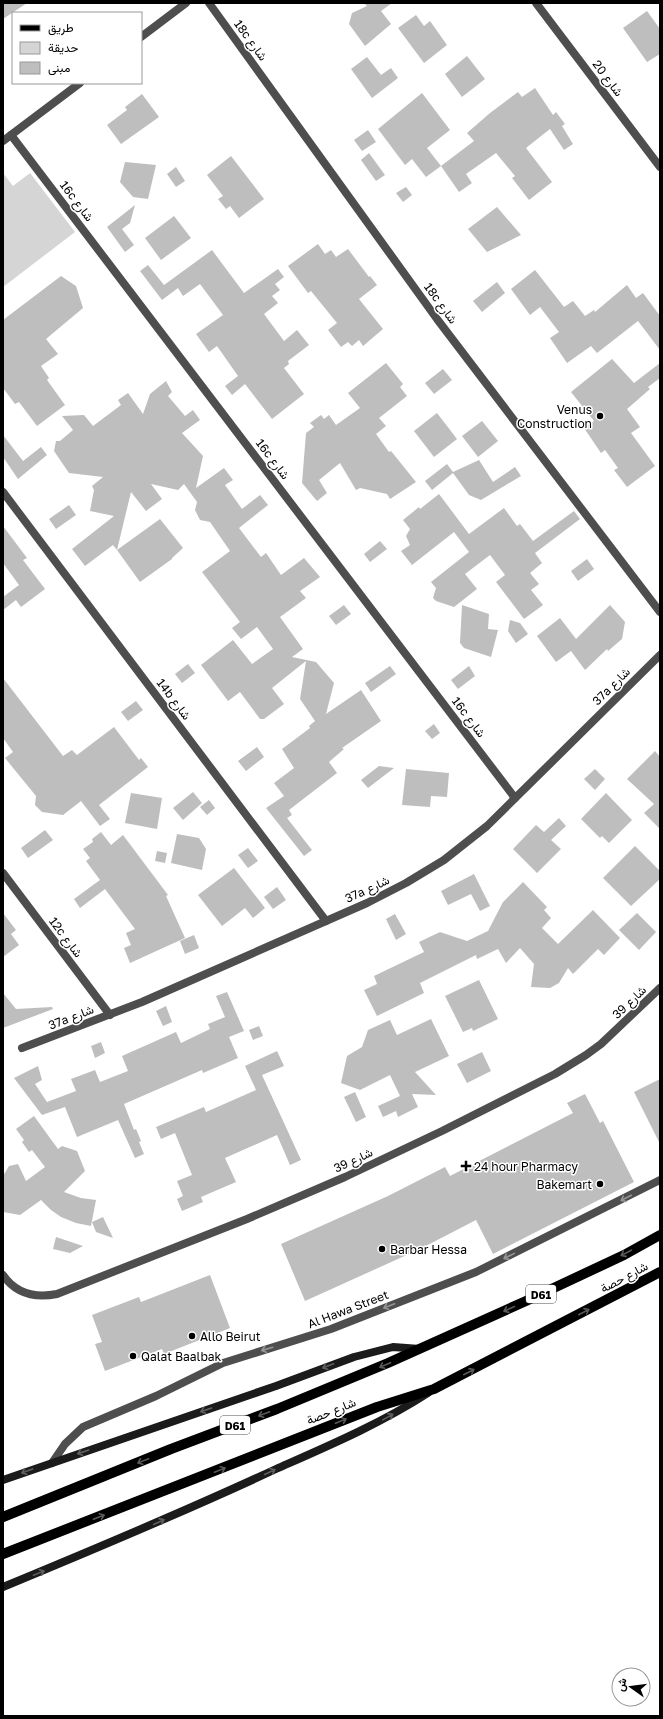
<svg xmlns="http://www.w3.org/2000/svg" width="663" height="1719" font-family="'Golos Text',Vazirmatn,sans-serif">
  <rect width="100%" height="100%" fill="#fff"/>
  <path fill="#d5d5d5" d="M3,173L13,186L30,173L75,232L3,287Z"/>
  <g fill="#bebebe">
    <path d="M3,3H27L3,19Z"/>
    <path d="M364,3H392L381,11L391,24L365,46L349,24L352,13L367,6Z"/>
    <path d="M647,11L660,29V54L647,62L623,28Z"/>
    <path d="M416,15L424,26L430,21L447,45L424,63L398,28Z"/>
    <path d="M467,56L485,79L462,97L445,74Z"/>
    <path d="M367,57L381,75L391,68L398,78L372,98L351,69Z"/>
    <path d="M535,88L553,115L556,112L565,124L562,126L573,144L564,150L550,129L526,148L552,182L529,200L512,178L515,176L496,153L466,174L472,183L459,192L441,166L474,141L467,133L490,113L518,92L522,97Z"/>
    <path d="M422,93L450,130L427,148L441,166L426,177L412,159L405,165L378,129Z"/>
    <path d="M142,94L159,117L121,144L107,125L127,110L125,107Z"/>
    <path d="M368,130L376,142L362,151L354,140Z"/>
    <path d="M369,153L385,175L376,181L361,160Z"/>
    <path d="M231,156L264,199L239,218L230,206L226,209L218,199L223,196L207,175Z"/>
    <path d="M125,162L156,165L148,199L133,197L120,182Z"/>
    <path d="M176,167L185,181L176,187L167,174Z"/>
    <path d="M406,187L412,195L403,202L396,193Z"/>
    <path d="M135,205L130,223L122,229L134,245L125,252L107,227Z"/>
    <path d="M497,207L521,235L487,252L468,229Z"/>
    <path d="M174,216L191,238L161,260L145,238Z"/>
    <path d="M318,244L325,254L331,250L336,257L348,249L369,277L370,276L377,285L359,299L383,329L363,346L359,340L352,346L348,342L341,347L328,330L337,323L311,291L308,293L288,266Z"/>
    <path d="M212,250L244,293L278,269L284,277L275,284L280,290L272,296L278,303L264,314L284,341L297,330L309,345L288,361L289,364L284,368L304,394L272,419L245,384L232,395L225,386L238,376L217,346L209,352L196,334L223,315L200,284L183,296L178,288L162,300L140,271L148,265L164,285Z"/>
    <path d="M535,270L564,307L573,301L585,316L594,310L595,312L627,285L636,298L643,293L660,316V350L638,321L597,353L591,346L567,363L550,338L559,332L540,307L530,315L511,289Z"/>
    <path d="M61,276L76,286L83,308L46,339L58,354L41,366L49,378L47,380L65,405L37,426L19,402L15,404L3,388V320Z"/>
    <path d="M497,282L505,293L482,312L473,301Z"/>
    <path d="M612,359L634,383L660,363V378L648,387L650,389L627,409L640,427L631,433L655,466L627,487L614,470L618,468L605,450L601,453L584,428L594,421L571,392Z"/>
    <path d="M386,363L403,384L400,387L407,396L379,418L386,426L376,434L389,452L391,451L416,482L390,499L387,494L360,488L356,490L340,463L319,480L327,493L317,501L302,483L306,433L314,427L310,423L321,415L324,419L329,415L336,425L360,408L348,393Z"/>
    <path d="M443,369L452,380L434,394L425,383Z"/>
    <path d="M166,381L172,392L168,396L185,416L193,410L200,420L182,433L203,456L196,488L224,468L233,480L225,485L242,509L260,495L268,505L239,528L261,557L266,553L281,575L304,558L320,577L300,591L306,598L280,617L303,649L292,657L316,662L334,683L326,714L361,690L381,721L342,748L344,749L329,762L337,773L289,810L292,815L287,818L312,850L304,856L266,808L284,796L274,783L294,768L282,749L310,728L309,726L315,721L300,699L306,661L272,688L284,704L264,719H260L240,692L228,701L201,665L233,640L252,664L273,649L257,627L241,639L232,628L240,622L202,572L230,551L210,522L200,520L195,510L197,502L184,484L178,490L151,484L162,499L146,511L131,492L117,550L113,545L85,566L72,549L114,516L90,511L94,490L92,486L103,477L69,473L54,451L56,441H60L73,430L62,416L84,415L93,426L121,405L118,400L128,393L143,414L150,394Z"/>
    <path d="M437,413L457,439L434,457L414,431Z"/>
    <path d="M482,421L498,441L478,457L462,436Z"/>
    <path d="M3,435L23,461L41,447L47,455L18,479L3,457Z"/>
    <path d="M479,460L493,482L515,467L521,476L481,500L469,495L453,473L432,490L425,481L447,464L453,472Z"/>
    <path d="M439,494L469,534L504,508L517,526L520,524L533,541L574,511L580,519L535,553L542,563L530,573L539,584L531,590L543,605L524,619L496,582L505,575L490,555L465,574L477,589L454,607L436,601L433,598L436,588L431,582L469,552L454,532L412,565L401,551L410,545L406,536L410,529L403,520L419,507L420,509Z"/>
    <path d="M69,505L76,515L56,529L49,519Z"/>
    <path d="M160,519L183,548L172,558V559L140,582L117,550Z"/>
    <path d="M3,526L27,558L23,560L45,589L21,607L16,600L3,610V597L19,585L3,563Z"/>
    <path d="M380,541L387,549L370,562L364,554Z"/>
    <path d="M587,559L594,569L578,581L571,571Z"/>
    <path d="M344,605L351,614L336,625L329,616Z"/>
    <path d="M462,605L489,614L488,629L498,630L491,657L464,648L460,643Z"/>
    <path d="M610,605L625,622L622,639L608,651L607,649L585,670L571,651L556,662L537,636L560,618L576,639Z"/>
    <path d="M510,620L520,623L528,634L516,643L508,631Z"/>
    <path d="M188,664L195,673L182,683L175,674Z"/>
    <path d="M390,666L396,674L371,692L365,683Z"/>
    <path d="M469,666L475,676L458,689L451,680Z"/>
    <path d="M3,678L63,756L72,750L77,755L114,727L139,760L141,758L148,767L99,805L110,819L100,826L81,801L63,815L42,812L35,805L36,796L5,758L13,752L3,738Z"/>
    <path d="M136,701L143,710L128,721L121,712Z"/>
    <path d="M434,724L440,733L432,739L425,731Z"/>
    <path d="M257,747L264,757L246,771L238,761Z"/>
    <path d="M655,751L660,757V829L644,813L654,804L627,779Z"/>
    <path d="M379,766L394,768L368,788L361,780Z"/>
    <path d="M406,769L449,773L447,797L431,796L430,807L402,805Z"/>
    <path d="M595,769L605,779L595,790L584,779Z"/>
    <path d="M193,792L202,803L183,820L173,808Z"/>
    <path d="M131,793L162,798L157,829L125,823Z"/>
    <path d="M606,793L632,820L609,843L602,836L600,838L581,819Z"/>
    <path d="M209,800L215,808L207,815L200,807Z"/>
    <path d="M559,818L566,826L551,840L561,849L537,873L513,849L536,825L544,832Z"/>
    <path d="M45,830L53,840L28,858L21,848Z"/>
    <path d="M101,832L111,845L123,835L168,895L166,896L185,938L130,963L124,948L131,945L126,933L135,929L105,889L80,908L74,899L100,880L86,861L90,858L83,849L93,842L92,839Z"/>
    <path d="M177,834L199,838L206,849L202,870L171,863Z"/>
    <path d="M635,846L660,871V879L631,906L603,878Z"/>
    <path d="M248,848L258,861L248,868L238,855Z"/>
    <path d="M157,851L167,853L165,863L155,861Z"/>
    <path d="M234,868L265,908L253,918L245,908L222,926L198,895Z"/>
    <path d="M474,874L490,906L480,911L471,894L448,905L441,891Z"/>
    <path d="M523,882L547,907L544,910L551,918L542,928L558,944L593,910L620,938L604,955L598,949L573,974L568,968L559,983L550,988L531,987L534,964L520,948L506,963L498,949L477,959L476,955L420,983L424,993L377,1016L364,990L377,984L374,976L424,952L419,942L440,932L467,941L488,931L503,902Z"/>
    <path d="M277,887L286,900L273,909L264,897Z"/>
    <path d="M3,913L16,930L11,934L19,945L3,957Z"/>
    <path d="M637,913L656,932L639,950L619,930Z"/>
    <path d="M395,914L406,934L396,940L386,919Z"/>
    <path d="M194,935L199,948L185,954L180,941Z"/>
    <path d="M479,980L498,1019L473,1031L472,1028L463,1032L445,996Z"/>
    <path d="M227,992L244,1031L229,1037L238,1058L203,1073L202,1070L124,1104L134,1130L136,1129L141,1141L139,1142L144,1154L135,1158L118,1120L77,1137L65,1107L42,1115L14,1078L38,1066L42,1080L35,1084L47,1102L76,1091L71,1079L95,1070L100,1082L128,1071L122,1056L176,1032L181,1043L210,1029L208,1024L225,1017L216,996Z"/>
    <path d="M3,993L16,1009L52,1007L53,1009L3,1028Z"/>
    <path d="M166,1006L172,1022L163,1026L156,1011Z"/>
    <path d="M431,1019L449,1056L415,1072L436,1095L412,1094L418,1107L398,1117L396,1111L383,1117L378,1106L400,1096L390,1075L360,1090L341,1083L347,1056L362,1047L368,1030L390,1020L397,1035Z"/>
    <path d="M259,1026L263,1036L253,1040L249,1030Z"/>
    <path d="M101,1042L105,1053L95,1058L91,1046Z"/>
    <path d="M277,1051L284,1066L262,1075L301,1160L290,1165L277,1135L225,1158L236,1182L201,1197L203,1202L182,1211L177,1199L183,1196L177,1181L192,1175L175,1133L161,1139L156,1127L204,1107L206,1112L256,1090L245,1066Z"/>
    <path d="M482,1052L491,1071L467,1083L457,1064Z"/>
    <path d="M660,1079V1144L634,1092Z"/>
    <path d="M355,1092L366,1117L356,1122L344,1097Z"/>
    <path d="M585,1094L600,1123L603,1121L634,1182L493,1254L476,1220L420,1249L305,1301L281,1244L388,1196L445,1167L450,1176L573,1113L567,1103Z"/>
    <path d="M34,1116L58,1149L62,1146L77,1151L85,1171L64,1192L81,1198L96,1200L91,1226L76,1223L61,1217L51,1210L41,1200L20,1215L3,1212V1176L9,1166L18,1164L26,1181L45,1167L32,1150L29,1152L22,1142L24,1140L16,1129Z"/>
    <path d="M103,1217L113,1238L96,1232L92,1222Z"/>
    <path d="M56,1237L83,1246L70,1253L53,1249Z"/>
    <path d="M210,1275L230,1328L164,1354L162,1349L105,1371L95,1344L102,1342L92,1315L139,1297L141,1302Z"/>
  </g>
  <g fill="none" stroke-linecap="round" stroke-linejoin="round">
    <g stroke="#4e4e4e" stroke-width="8">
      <path d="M209,3L437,319L660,612"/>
      <path d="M536,3L660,167"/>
      <path d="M141,37L186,3"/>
      <path d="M11,135L515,798"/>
      <path d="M3,141L80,83"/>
      <path d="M3,492L326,921"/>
      <path d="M3,873L110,1015"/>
      <path d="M22,1048L142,1002L367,903L406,883L444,860L487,826L660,655"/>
      <path d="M3,1275C16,1294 36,1298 57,1294L247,1219L345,1177L442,1131L555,1074L586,1055L601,1044L660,988"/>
      <path d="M52,1463L65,1444L83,1427L156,1396L223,1363L331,1329L476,1272L660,1180"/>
    </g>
    <g stroke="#1b1b1b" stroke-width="8">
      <path d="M3,1480L276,1386L354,1357L393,1347L420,1349"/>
      <path d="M3,1587C95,1549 186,1511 276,1469C328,1446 380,1424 428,1393"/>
    </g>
    <g stroke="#000" stroke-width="10">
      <path d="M3,1517L171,1449L277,1409L388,1363L526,1301L624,1255L660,1235"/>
      <path d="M3,1554L377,1407L434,1389L660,1272"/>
    </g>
  </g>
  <defs><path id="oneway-shaft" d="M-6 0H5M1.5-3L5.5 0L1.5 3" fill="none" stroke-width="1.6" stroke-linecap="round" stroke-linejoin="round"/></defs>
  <g stroke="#959595">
    <use href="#oneway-shaft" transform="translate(626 1198) rotate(153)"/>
    <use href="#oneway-shaft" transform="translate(509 1256) rotate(154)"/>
    <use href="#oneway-shaft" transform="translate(389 1306) rotate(159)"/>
    <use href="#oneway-shaft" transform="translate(267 1349) rotate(164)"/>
  </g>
  <g stroke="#595959">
    <use href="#oneway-shaft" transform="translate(626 1253) rotate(152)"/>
    <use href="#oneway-shaft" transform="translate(509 1309) rotate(156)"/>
    <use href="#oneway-shaft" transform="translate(584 1312) rotate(-27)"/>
    <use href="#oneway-shaft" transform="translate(385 1365) rotate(157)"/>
    <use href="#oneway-shaft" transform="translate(469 1372) rotate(-27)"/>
    <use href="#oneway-shaft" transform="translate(264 1414) rotate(159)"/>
    <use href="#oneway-shaft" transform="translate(341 1421) rotate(-22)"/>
    <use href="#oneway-shaft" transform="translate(143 1461) rotate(158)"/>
    <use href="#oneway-shaft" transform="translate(220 1470) rotate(-22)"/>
    <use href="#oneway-shaft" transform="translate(99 1517) rotate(-21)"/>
  </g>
  <g stroke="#5f5f5f">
    <use href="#oneway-shaft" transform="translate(328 1366) rotate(159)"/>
    <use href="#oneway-shaft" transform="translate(206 1410) rotate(161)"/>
    <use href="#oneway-shaft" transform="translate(388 1417) rotate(-29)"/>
    <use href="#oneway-shaft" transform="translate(83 1452) rotate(161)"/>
    <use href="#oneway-shaft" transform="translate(27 1471) rotate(160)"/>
    <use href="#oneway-shaft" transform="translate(270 1472) rotate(-25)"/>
    <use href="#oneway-shaft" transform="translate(159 1522) rotate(-24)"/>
    <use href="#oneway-shaft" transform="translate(39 1573) rotate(-22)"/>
  </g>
  <g fill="#000" stroke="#fff" stroke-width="1.5">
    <circle cx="600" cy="416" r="4"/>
    <path d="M464 1160h4v4h4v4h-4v4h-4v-4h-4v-4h4z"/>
    <circle cx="600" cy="1184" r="4"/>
    <circle cx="382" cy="1249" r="4"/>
    <circle cx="192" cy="1336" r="4"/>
    <circle cx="133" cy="1356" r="4"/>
  </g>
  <g text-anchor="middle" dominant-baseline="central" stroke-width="3" stroke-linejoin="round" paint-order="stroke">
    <g fill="#fff" stroke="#4c4c4c" stroke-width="1">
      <rect x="526" y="1285" width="30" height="18" rx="3"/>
      <rect x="220" y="1416" width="30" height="18" rx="3"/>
    </g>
    <g font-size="11" font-weight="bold" fill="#000">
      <text x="541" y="1294">D61</text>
      <text x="235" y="1425">D61</text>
    </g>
    <g font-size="12" fill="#000" stroke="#fff">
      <text transform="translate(251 40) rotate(54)">18c شارع</text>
      <text transform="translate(608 78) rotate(53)">شارع 20</text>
      <text transform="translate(77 201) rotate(53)">16c شارع</text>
      <text transform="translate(441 303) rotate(54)">18c شارع</text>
      <text transform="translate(273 459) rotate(53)">16c شارع</text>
      <text transform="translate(611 686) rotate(-45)">37a شارع</text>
      <text transform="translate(174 699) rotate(53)">14b شارع</text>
      <text transform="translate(469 717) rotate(53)">16c شارع</text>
      <text transform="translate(367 889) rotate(-25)">37a شارع</text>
      <text transform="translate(66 937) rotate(53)">12c شارع</text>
      <text transform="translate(629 1002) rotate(-44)">شارع 39</text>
      <text transform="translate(71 1017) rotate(-21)">37a شارع</text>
      <text transform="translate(353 1160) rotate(-25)">شارع 39</text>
      <text transform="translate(624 1277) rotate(-28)">شارع حصة</text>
      <text transform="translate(348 1309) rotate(-21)">Al Hawa Street</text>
      <text transform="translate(331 1411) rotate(-22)">شارع حصة</text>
    </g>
    <g font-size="12" fill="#000" stroke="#fff" text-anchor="start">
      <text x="592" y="409" text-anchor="end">Venus<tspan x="592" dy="14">Construction</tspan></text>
      <text x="474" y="1166">24 hour Pharmacy</text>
      <text x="592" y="1184" text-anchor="end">Bakemart</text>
      <text x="390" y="1249">Barbar Hessa</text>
      <text x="200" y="1336">Allo Beirut</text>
      <text x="141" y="1356">Qalat Baalbak</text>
    </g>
  </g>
  <rect width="663" height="1719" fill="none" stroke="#000000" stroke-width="8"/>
  <rect x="12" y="12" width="130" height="72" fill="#ffffff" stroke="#999999"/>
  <rect x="20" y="25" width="20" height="6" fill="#000000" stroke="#999999"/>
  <text x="48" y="32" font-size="12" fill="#000000">طريق</text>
  <rect x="20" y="42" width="20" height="12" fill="#d5d5d5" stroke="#999999"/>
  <text x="48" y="52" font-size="12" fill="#000000">حديقة</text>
  <rect x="20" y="62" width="20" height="12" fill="#bebebe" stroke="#999999"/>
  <text x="48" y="72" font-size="12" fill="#000000">مبنى</text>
  <g transform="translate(631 1687) rotate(284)"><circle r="19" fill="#ffffff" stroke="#999999"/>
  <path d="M0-3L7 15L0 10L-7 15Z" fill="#000000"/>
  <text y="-6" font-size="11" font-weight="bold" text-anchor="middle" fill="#000000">ش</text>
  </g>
</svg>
